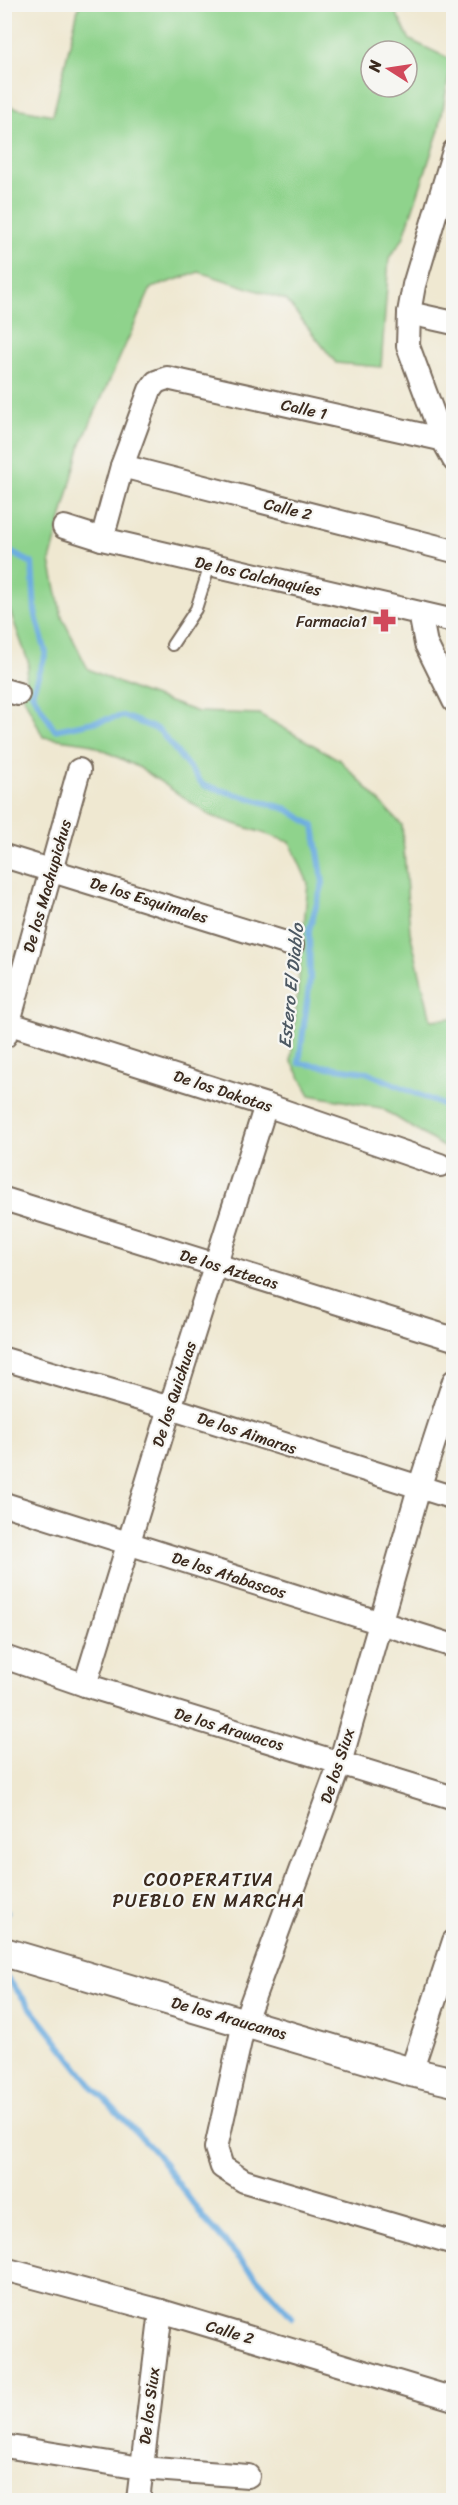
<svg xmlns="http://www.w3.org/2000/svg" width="458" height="2505" font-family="Sriracha,sans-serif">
  <rect width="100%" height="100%" fill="#f6f6f2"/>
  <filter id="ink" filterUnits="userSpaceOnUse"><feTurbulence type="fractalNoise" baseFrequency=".0167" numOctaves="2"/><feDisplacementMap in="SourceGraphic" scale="12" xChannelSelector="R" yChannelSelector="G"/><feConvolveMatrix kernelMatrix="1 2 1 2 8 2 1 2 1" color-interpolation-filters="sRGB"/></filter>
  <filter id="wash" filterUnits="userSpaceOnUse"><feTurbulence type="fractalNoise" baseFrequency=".008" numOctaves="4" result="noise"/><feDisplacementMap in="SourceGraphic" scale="24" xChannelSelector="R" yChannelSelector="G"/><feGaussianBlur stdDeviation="1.35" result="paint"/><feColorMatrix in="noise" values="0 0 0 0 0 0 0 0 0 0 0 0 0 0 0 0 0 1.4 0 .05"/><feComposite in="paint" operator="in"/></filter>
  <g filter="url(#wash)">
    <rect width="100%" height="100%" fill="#efe8d1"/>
    <path fill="#8fd38c" stroke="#657e55" stroke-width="1.5" fill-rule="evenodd" d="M79,5H392L410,40L452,60L439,130L403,239L389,258L381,367L336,363L286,300L199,272L151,288L81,444L50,561L62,617L88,669L135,690L198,712L259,714L340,760L402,825L410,932L431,1020L453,1018V1150L445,1148L381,1108L310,1095L291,1060L308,883L290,842L211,816L140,768L88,743L43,737L22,693L29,664L5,597V106L53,115ZM371,51H407V87H371Z"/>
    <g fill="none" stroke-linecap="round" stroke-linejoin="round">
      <g stroke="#6dade0" stroke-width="6">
        <path d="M4,437L6,443L4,444"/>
        <path d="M4,549L32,563L35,612L46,653L32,693L55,730L123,716L159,730L203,785L287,809L314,826L323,883L309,930L310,979L299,1063L366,1072L454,1110"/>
        <path d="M4,1911L7,1912"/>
        <path d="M4,1974L94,2088L156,2153L205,2220L292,2317"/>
      </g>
    </g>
  </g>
  <g filter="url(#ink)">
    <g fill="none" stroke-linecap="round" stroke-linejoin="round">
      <defs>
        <path id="service" d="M172,645L196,609L210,565"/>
        <g id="minor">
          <path d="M454,151L414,285L409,313L408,346L443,440L454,460"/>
          <path d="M409,313L454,323"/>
          <path d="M122,466L454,551"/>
          <path d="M64,527L102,539L454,621"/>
          <path d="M102,539L122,466L150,390L156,382L167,378L454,442"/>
          <path d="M420,613L426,644L454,701"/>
          <path d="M4,690L18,694"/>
          <path d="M4,856L292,945"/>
          <path d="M4,1022L266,1105L440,1165"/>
          <path d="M5,1036L79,770"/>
          <path d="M4,1199L454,1339"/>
          <path d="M4,1359L170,1408L454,1498"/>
          <path d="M454,1381L419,1488L340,1763L244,2023L216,2148L222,2167L244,2181L454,2243"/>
          <path d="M4,1504L454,1646"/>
          <path d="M4,1657L85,1685L454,1798"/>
          <path d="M85,1685L170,1408L266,1105"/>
          <path d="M411,2072L454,1941"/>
          <path d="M4,2269L161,2311L454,2399"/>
          <path d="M4,2446L141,2468L248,2476"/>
          <path d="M138,2500L161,2311"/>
        </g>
        <path id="tertiary" d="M4,1952L411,2072L454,2082"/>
      </defs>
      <use href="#service" stroke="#7a6c5d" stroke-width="14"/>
      <use href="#minor" stroke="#7a6c5d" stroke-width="26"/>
      <use href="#tertiary" stroke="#7a6c5d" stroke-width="32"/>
      <use href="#service" stroke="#fff" stroke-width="10"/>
      <use href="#minor" stroke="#fff" stroke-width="22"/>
      <use href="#tertiary" stroke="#fff" stroke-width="28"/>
    </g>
  </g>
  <defs>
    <symbol id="pharmacy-bare" viewBox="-9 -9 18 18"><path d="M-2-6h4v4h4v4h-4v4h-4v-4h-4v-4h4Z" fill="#d1495b" stroke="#f6f6f2" stroke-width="2.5" paint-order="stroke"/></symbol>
  </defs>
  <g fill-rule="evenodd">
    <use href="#pharmacy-bare" x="368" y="604" width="33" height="33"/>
  </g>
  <g text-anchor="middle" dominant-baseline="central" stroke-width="4.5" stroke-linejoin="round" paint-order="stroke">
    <g font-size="16" fill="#3b2a1e" stroke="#f6f6f2">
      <text transform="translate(304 409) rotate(13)">Calle 1</text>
      <text transform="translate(288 509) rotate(14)">Calle 2</text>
      <text transform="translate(258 576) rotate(13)">De los Calchaquíes</text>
      <text transform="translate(47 886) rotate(-74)">De los Machupichus</text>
      <text transform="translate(149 900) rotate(17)">De los Esquimales</text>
      <text transform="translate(223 1091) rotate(18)">De los Dakotas</text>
      <text transform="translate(229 1269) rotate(17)">De los Aztecas</text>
      <text transform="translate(174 1394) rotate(-72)">De los Quichuas</text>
      <text transform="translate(247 1433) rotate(18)">De los Aimaras</text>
      <text transform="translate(229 1575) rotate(18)">De los Atabascos</text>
      <text transform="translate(229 1729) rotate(17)">De los Arawacos</text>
      <text transform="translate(337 1766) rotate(-72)">De los Siux</text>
      <text transform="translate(229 2018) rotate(16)">De los Araucanos</text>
      <text transform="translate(230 2332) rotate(17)">Calle 2</text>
      <text transform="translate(149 2406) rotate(-83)">De los Siux</text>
    </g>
    <g font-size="16" fill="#3b2a1e" stroke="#f6f6f2" text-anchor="end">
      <text x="367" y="621">Farmacia1</text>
    </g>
    <g font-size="18" font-style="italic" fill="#4c5862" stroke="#f6f6f2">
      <text transform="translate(291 986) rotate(-84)">Estero El Diablo</text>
    </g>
    <g font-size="18" letter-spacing="1.5" fill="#3b2a1e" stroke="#f6f6f2">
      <text x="209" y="1880">COOPERATIVA<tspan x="209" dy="21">PUEBLO EN MARCHA</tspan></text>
    </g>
  </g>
  <rect width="458" height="2505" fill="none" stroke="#f6f6f2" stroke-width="24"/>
  <g transform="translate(389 69) rotate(282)"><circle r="28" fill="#f6f6f2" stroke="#aba49d" stroke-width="1.5"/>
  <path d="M0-4.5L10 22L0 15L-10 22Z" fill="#d1495b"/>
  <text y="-9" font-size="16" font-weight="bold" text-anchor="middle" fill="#3b2a1e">N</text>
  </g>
</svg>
